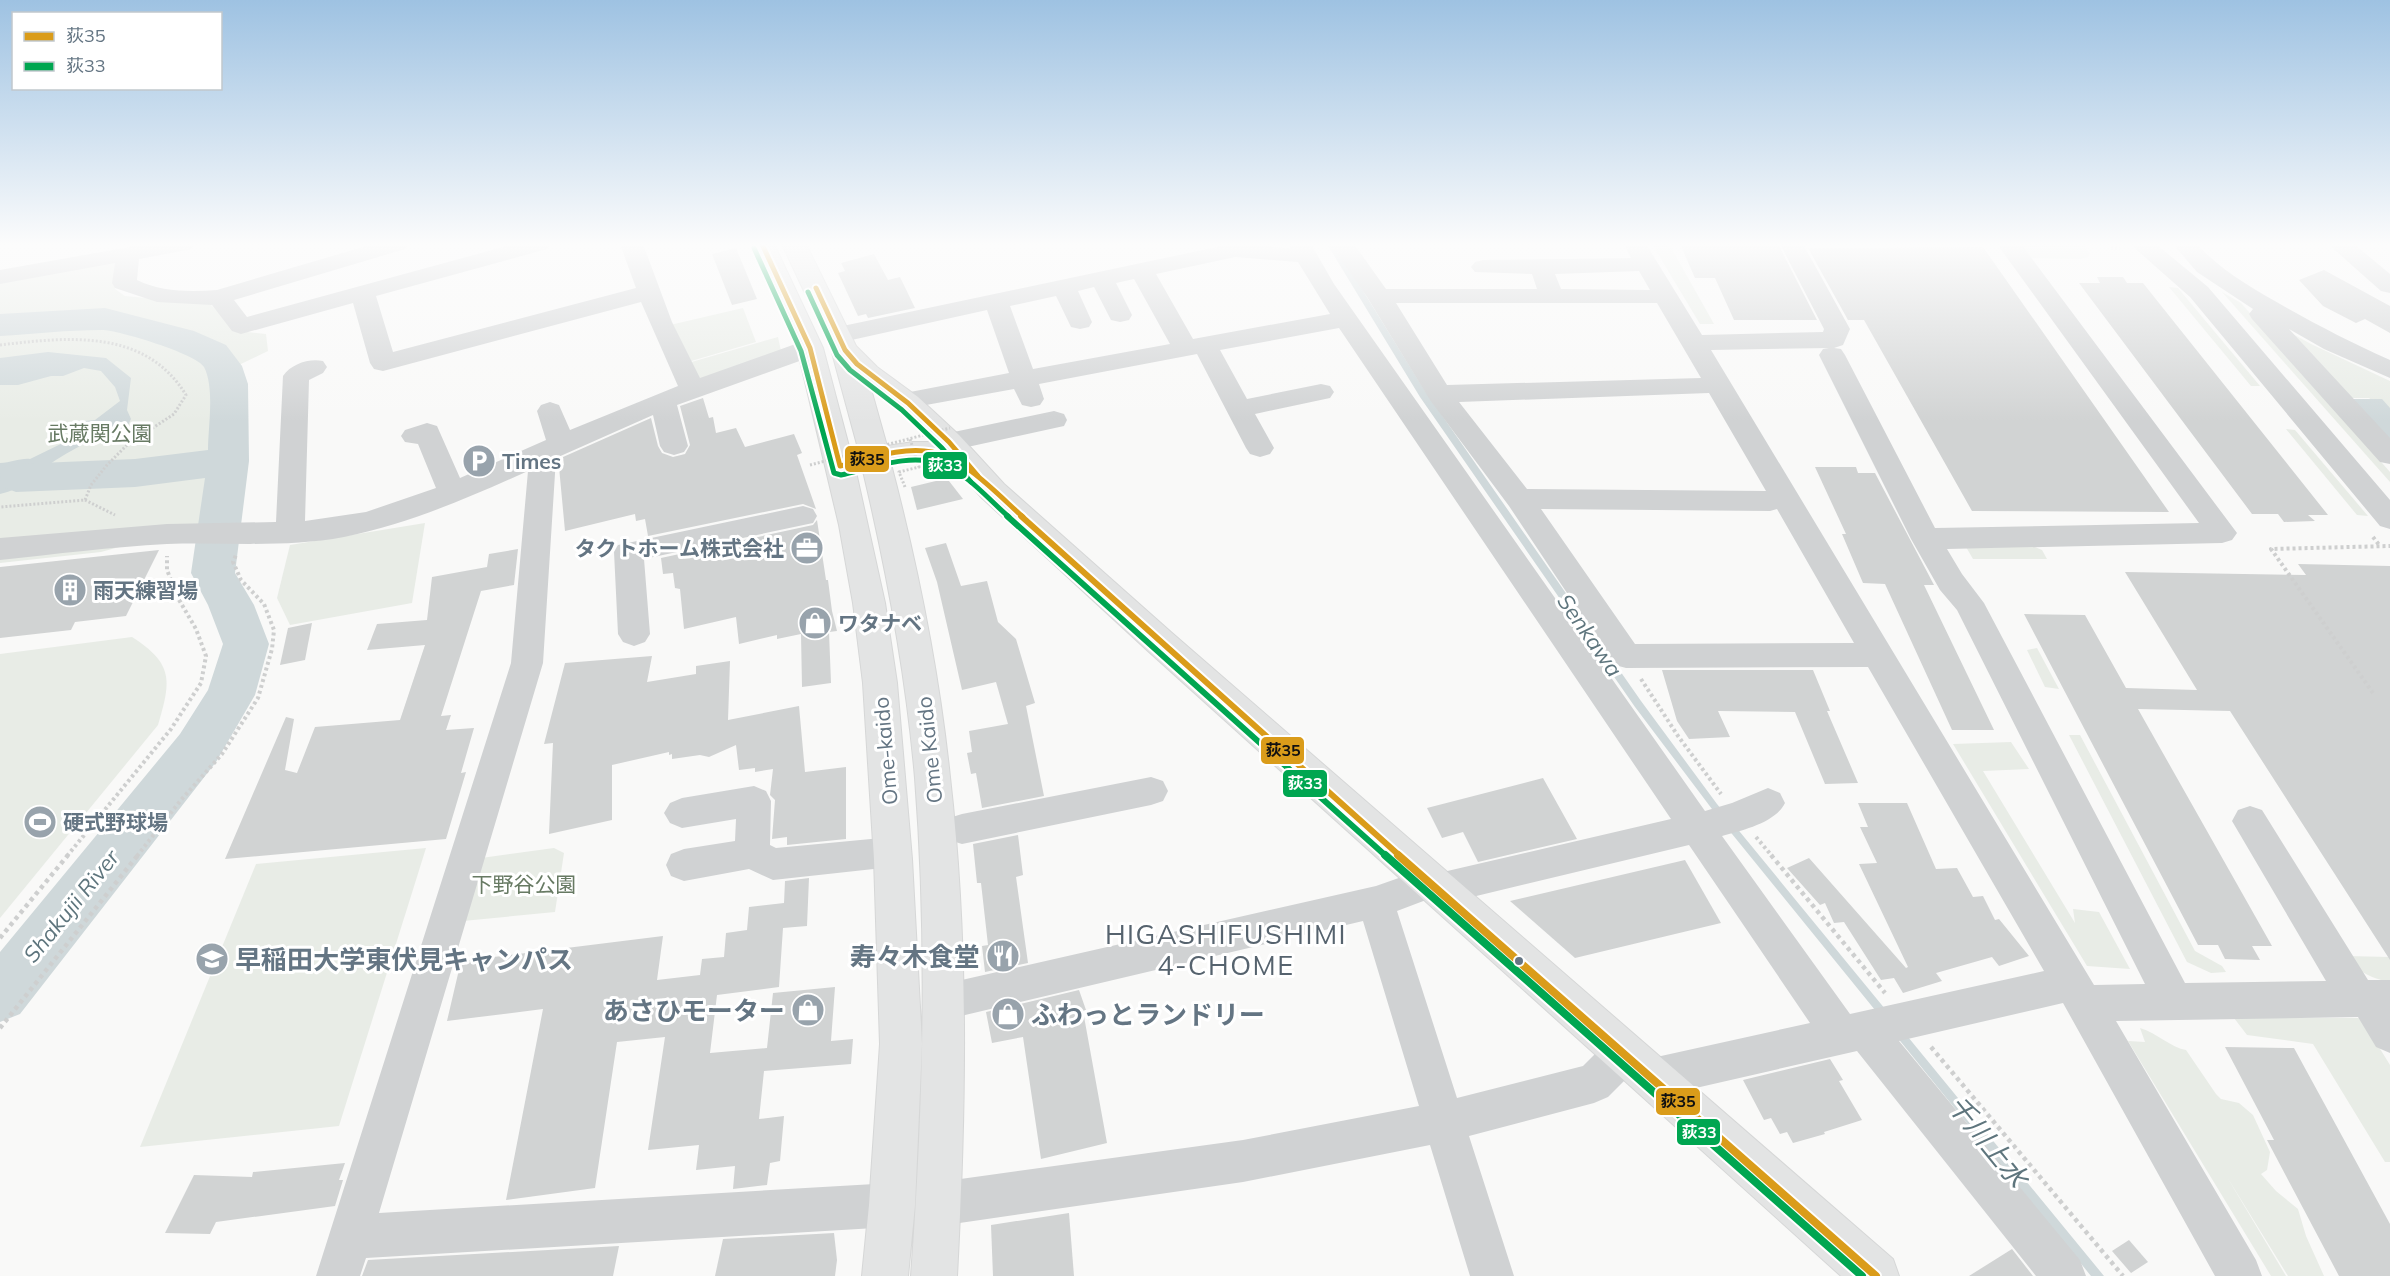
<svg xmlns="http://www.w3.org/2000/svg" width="2390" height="1276" font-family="Mulish,'Noto Sans JP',sans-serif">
  <rect width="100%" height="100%" fill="#f9f9f8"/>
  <g fill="#e8ece6">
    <path d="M1652,244H1669L1714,324H1700Z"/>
    <path d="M2014,244H2084L2090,254L2088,257L2080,259L2025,258Z"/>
    <path d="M118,259L115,289L125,296L210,304L238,331L266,334L268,351L216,376L217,430L210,522L101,552L0,563V279Z"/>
    <path d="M2169,287L2178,288L2260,386H2251Z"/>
    <path d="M2222,292L2241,303L2390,472V482Z"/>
    <path d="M743,308L756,342L688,362L670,325Z"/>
    <path d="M2280,327L2311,344L2390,381V415L2369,398H2349Z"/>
    <path d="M778,337L781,351L701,380L688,363Z"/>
    <path d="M2286,429L2295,430L2368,516L2357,515Z"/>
    <path d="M425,523L412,603L290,625L277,598L290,545Z"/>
    <path d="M1966,547H2035L2042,550L2047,559H1973Z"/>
    <path d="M132,637C174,664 171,681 158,725L0,918V654Z"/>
    <path d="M2037,648L2059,689L2045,687L2027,650Z"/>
    <path d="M2069,735H2080L2195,951L2222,966L2226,972L2211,973L2187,962Z"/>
    <path d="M2011,742L2029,769L1983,771L2075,923L2073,909L2099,912L2130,969L2087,966L1953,744Z"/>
    <path d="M426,848L339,1126L140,1147L256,864Z"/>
    <path d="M554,848L564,853L555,912L463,921L481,858Z"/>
    <path d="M2347,956L2390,957V981C2375,981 2354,970 2347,956Z"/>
    <path d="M2234,1018H2361L2390,1065V1162H2385L2313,1044L2247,1035Z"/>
    <path d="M2140,1028C2157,1033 2172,1048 2186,1050L2216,1094L2221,1099L2239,1103L2253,1115L2270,1152L2267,1170L2261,1174L2276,1191L2298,1209L2306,1236L2324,1276H2288L2227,1177L2286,1276H2271L2128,1041L2145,1042Z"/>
  </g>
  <g fill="#cfd8da">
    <path d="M1327,244H1334L1425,391L1641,701L1717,804L2104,1276H2091L1715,813L1635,707L1420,397Z"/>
    <path d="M48,352L106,358L131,378L127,410L131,419L126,429C96,436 72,449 47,466C26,481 27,487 0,494V463C11,463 20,458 30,459L71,439L70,429L77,422L95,420L120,401L115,387L101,371L84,368L63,376H51L18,385H0V358Z"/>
    <path d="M2350,399H2382L2390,408V443Z"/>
  </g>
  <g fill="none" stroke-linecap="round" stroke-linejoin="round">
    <path fill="#cfd8da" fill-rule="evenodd" d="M105,308L194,331L226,345L242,366L248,384L249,461L235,573L254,605L269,644L255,695L216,762L20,1014L0,1022V952L180,734L208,690L223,644L208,605L191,573L205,478L135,487L16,492L0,486L1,468L16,464L135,459L208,450C208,427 215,388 204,367C197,354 118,330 102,330C68,330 34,334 0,336V314Z"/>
  </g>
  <g fill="#d1d3d3">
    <path d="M1680,244H1778L1817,320H1734L1715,278H1695Z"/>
    <path d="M1983,247L2169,512L1972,511L1864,320H1848L1808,248Z"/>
    <path d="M736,248L757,299L732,305L712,254Z"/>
    <path d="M874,254L888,280L900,277L915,308L868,318L866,314L858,316L838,273L845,271L841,263Z"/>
    <path d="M2324,270L2390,306V333L2365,319L2356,323L2323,306L2299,280Z"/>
    <path d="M2097,277H2123L2127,283H2143L2328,515H2308L2315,521L2284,522L2278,514H2252L2079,283H2100Z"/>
    <path d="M703,398L709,418L713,417L716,433L736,428L745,447L794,434L802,453L797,455L816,509L803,504L648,536L645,519L636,521L635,514L565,531L559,467L564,465L563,457L651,418L658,446L662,453L673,457L685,454L690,445L680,406Z"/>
    <path d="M1815,467H1856L1858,473H1875L1934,585H1924L1994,730H1952L1885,584L1863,583L1842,534H1846Z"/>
    <path d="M940,480L949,481L963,499L917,510L911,487Z"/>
    <path d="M817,520L826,580H828L832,611L837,631L829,632L831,683L802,687L801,634L777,639V635L739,644L736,617L684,629L680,589L675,588L673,573L663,574L661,558L813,525Z"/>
    <path d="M946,543L961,586L987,581L998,622L1016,639L1035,703L1026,706L1044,796L982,808L976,773L971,774L967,753L972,752L969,731L1008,724L996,682L962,690L937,582L925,548Z"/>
    <path d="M518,549L514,585L481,591L441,716L451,715L446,730L474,728L461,773L466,772L446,839L225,859L286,717L294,719L285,770L297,773L315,727L400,720L425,645L367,650L377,624L427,620L432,577L487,567L489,554Z"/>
    <path d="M159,550L126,616L75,622L71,630L0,638V567Z"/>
    <path d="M2298,564L2390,566V960L2230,711L2138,709L2272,946H2252L2260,960L2225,959L2218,945H2198L2024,614L2085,615L2126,688L2197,690L2125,572L2306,575Z"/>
    <path d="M312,623L305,660L280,665L288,628Z"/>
    <path d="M652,656L647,682L696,674V666L730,661L728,720L799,706L805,772L846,767V839L787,845V837L772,839L775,800L770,795L773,769L755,772V768L739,770L736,745L709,757L700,755L672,759V754L669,755V752L612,765V820L549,834L553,743L544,744L565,663Z"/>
    <path d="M1662,670H1813L1830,711H1827L1858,783L1825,784L1795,712L1718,711L1730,737L1689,739L1677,721Z"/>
    <path d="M1543,778L1577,839L1478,862L1463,832L1442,838L1427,808Z"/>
    <path d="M1858,803H1907L1936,869L1957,868L1973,897L1983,896L1995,920L1999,919L2029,956L1999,966L1992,957L1936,973L1942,981L1903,993L1894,978L1881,980L1844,922L1834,923L1825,903L1820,905L1787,868L1809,858L1906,968L1908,967L1859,864L1877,863L1860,827H1868Z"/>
    <path d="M1018,835L1023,875L1016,877L1028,963L985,972L982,946L988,945L981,883H977L973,844Z"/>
    <path d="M1685,860L1721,923L1575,958L1510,901Z"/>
    <path d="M809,878L807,926L783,928L779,987L717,995L710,1053L767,1048L773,993L835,987L831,1041L853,1039L851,1064L764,1071L759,1119L784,1116L780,1161L770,1163L767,1185L733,1189L735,1166L696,1170L699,1145L648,1150L665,1037L617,1042L595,1188L506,1200L543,1009L447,1021L461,961L663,936L657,980L700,975L702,959L724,957L726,933L747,930L749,907L784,903L785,881Z"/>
    <path d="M1079,990L1086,1010L1083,1011L1107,1143L1041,1159L1023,1037L992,1043L986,1012Z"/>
    <path d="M2225,1047L2294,1048L2390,1224V1276H2339L2267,1140H2274Z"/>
    <path d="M1830,1059L1843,1080L1839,1081L1862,1120L1824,1132L1825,1134L1793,1143L1787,1132L1780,1134L1771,1118L1764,1120L1743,1080Z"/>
    <path d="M345,1163L339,1180H343L335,1206L216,1222L210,1234L165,1233L194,1175L252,1177L253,1172Z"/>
    <path d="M1069,1213L1074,1276H993L991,1225Z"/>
    <path d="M834,1233L837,1260L835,1276H715L723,1239Z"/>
    <path d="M2129,1240L2148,1262L2131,1273L2112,1251Z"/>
    <path d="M619,1246L613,1276H362L368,1260Z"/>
    <path d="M2012,1249L2033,1276H1969Z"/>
  </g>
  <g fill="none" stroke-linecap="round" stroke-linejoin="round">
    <defs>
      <path id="major" d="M750,244H774L823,348L851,454L859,452L831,349L782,244H806L856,346L877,367L918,397L959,435L1004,484L1172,633L1893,1259L1899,1276H1841L1148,651L982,498L965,479L954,476L935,462L913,461L891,464C918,567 939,671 950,777C969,943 966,1109 957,1276H911C923,1110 928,945 915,778C906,675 887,572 863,471L856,472L885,603L897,683L912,859L922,1044L915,1205L908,1276H862L869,1205L880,1044L874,859L863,683L853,603L839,525L797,348ZM871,389L898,409L932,442H913L887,446Z"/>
    </defs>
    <use href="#major" stroke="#d6d7d7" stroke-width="2"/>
    <g stroke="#cecfcf" stroke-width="3" stroke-dasharray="2 2" stroke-linecap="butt">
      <path d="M2111,248H2120"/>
      <path d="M0,345C68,337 145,328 186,395L174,414L127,445L107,465L91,485L85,500L0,507"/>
      <path d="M85,500L115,515"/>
    </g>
    <g stroke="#cecfcf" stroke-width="4" stroke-dasharray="3 3" stroke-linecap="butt">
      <path d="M2373,537L2380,546"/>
      <path d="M1641,679L1678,736L1721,794"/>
      <path d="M2373,693L2271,549L2390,546"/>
      <path d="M1756,837L1772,856"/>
      <path d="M67,856L171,729L201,683L206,656L196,629L178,598L167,570V556"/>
      <path d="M137,856L181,800L222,754L258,698L272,649L274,630L264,604L241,580L233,562L236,555"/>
    </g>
    <g stroke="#cecfcf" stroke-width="4.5" stroke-dasharray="4 4" stroke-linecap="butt">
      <path d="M1771,855L1885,993"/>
      <path d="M0,938L68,855"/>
      <path d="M0,1028L138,855"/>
      <path d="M1931,1047L2123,1276"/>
    </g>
    <g fill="#d0d2d3" fill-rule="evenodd">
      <path d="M146,244H195L192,249L139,259L137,280C161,292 190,292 217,290L373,244H409L405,249L234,300L247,317L514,244H551L547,249L376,296L393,352L636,288L620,244H643L672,322L700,378L801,342L810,340L819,342L823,348L819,354L677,405L688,446L684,452L674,455L664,452L660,446L653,415L556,458L543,663L379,1213L892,1183L907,1190L914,1205L907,1220L892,1227L366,1258L360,1276H316L511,663L528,471C468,498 408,524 344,537C286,548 226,542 167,544C111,547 56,554 0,560V538L167,524L276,522L283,376C291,364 309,358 323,361L327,367L323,373L309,380L305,521L366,512L436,488L418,444L405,442L401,436L405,430L427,423L437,426L460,478L546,440L537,411L541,405L550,402L559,405L570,430L678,386L641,302L383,371L374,369L370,363L353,303L241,334L232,331L212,305L157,302L115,288L112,283L115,263L0,284V270Z"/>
      <path d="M1231,244L1290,248L1289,244H1311L1334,284L1705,811L1732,803L1768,788L1780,793L1785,803C1775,823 1743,830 1722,836L1850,1014L2044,971L1868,667L1626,668L1615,665L1509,506L1430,400L1367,297L1330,244H1354L1386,289H1537L1532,274L1475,272L1471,267L1475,262L1483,260L1631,258L1624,244H1646L1702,335L1823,332L1824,329L1780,244H1803L1850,329L1843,345L1834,348L1841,349L1845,355L1935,528L2199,523L1997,244H2021L2237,533L2232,540L2222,543L1947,549L1962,574L1984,603L2185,983L2326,981L2232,821L2238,810L2250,806L2262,810L2368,980H2390V1053L2376,1047L2358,1017L2116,1021L2256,1260L2262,1276H2215L2063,1003L1899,1041L2080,1260L2086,1276H2036L1857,1051L1652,1098L1638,1092L1632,1078L1635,1070L1608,1097L1594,1103L1469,1136L1514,1276H1470L1430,1145L1243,1182L939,1226L924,1219L917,1204L924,1189L939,1182L1243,1140L1419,1106L1363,921L944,1020L930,1015L924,1002L930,989L944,984L1376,886L1430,867L1443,872L1671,819L1339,328L1220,350L1247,399L1321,384L1330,386L1334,392L1330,398L1255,414L1274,448L1270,454L1260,457L1250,454L1246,448L1197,354L1039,384L1044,399L1040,405L1031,407L1022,405L1014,389L926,405L908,411L899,409L895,403L899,397L910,392L1009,373L987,310L838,343L829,340L825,335L829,330L838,327ZM1235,257L1298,262L1330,314L1193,339L1156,274ZM1639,271L1650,290L1561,289L1555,274ZM1134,279L1170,344L1033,369L1010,306L1056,296L1071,327L1080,329L1089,327L1092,322L1078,291L1094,287L1111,320L1120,322L1129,320L1132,315L1116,283ZM1396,303H1657L1701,378L1447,385ZM1829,348L1823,349L1819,355L1911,539L1940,590L1957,610L2145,984L2094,985L1711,350ZM1709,393L1766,491L1527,489L1459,402ZM1541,509L1770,511L1777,509L1854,643L1635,644ZM1689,845L1810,1023L1652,1058L1640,1063L1644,1053L1638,1039L1624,1034L1610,1039L1583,1066L1457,1098L1397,911L1426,900L1439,905Z"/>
      <path d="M2130,244H2156L2208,287L2390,500V529L2380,526L2190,297Z"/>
      <path d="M2173,244H2197C2222,272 2254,289 2287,308C2321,327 2354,344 2390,360V378L2324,349L2289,329L2390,438V464L2380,462L2252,319L2249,314L2253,309L2197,272Z"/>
      <path d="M2328,244H2354L2390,274V293L2381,291Z"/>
      <path d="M1054,411L1064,414L1067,420L1064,426L949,451L939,448L935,442L939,436L949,433Z"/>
      <path d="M803,506L813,509L817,516L813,523L644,559L650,634L645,642L634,646L623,642L618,634L614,552L618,545Z"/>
      <path d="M1151,777L1163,781L1168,791L1163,801L1151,805L962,844L949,840L944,829L949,818L962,814Z"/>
      <path d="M754,786L766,791L771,801L770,845L776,848L892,837L905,841L910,852L905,863L892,867L773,880L749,869L684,881L671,876L666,865L671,854L684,849L735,841L736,819L682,828L670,823L664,813L670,803L682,798Z"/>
    </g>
    <use href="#major" fill="#e3e4e4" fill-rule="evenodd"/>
    <g stroke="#cecfcf" stroke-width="3" stroke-dasharray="2 2" stroke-linecap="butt">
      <path d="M810,465L950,428"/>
      <path d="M905,487L899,472L919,467L910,439"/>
    </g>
    <defs>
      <g id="bus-1-far2">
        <path d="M762,244L810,348L840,466C869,459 902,446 932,452C965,458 999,496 1023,517"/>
        <path d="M816,288L845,350L857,364L908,403L949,442L978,476"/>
      </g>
      <path id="bus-1-far1" d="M1021,516L1400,856"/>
      <path id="bus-1" d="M1398,855L1876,1276"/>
      <g id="bus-2-far2">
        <path d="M754,248L801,351L834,473L841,475C872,468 911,452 943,465C968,474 989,500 1009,517"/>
        <path d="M808,292L837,355L850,370L902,410L942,448L971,482"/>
      </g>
      <path id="bus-2-far1" d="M1007,516L1386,856"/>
      <path id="bus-2" d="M1385,855L1862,1276"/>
    </defs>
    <use href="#bus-1-far2" stroke="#fff" stroke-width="9"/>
    <use href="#bus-1-far1" stroke="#fff" stroke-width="10"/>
    <use href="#bus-1" stroke="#fff" stroke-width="12"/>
    <use href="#bus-2-far2" stroke="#fff" stroke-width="9"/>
    <use href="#bus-2-far1" stroke="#fff" stroke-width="10"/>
    <use href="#bus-2" stroke="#fff" stroke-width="12"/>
    <use href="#bus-1-far2" stroke="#da9c1a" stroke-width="5"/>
    <use href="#bus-1-far1" stroke="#da9c1a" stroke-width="6"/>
    <use href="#bus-1" stroke="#da9c1a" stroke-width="8"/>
    <use href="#bus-2-far2" stroke="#00a651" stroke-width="5"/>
    <use href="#bus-2-far1" stroke="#00a651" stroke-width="6"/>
    <use href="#bus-2" stroke="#00a651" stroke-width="8"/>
  </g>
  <linearGradient id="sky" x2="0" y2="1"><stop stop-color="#9ec2e2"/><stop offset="0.58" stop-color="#fcfcfc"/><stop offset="1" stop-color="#fcfcfc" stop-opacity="0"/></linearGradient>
  <rect width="2390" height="422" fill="url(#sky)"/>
  <defs>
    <symbol id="parking-disc" viewBox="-11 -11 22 22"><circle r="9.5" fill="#98a3ac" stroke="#fff"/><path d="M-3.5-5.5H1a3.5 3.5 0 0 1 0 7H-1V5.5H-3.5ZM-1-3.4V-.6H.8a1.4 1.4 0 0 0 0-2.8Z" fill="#fff"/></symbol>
    <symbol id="office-disc" viewBox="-11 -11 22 22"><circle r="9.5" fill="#98a3ac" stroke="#fff"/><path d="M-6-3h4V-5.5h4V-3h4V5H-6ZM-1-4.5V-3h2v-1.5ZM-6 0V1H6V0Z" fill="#fff"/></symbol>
    <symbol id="building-disc" viewBox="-11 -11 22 22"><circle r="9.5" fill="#98a3ac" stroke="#fff"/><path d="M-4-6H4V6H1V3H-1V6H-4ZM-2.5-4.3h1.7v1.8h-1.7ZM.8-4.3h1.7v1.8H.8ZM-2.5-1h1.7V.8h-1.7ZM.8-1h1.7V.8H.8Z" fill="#fff"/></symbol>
    <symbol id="shop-disc" viewBox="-11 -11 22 22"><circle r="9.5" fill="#98a3ac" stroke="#fff"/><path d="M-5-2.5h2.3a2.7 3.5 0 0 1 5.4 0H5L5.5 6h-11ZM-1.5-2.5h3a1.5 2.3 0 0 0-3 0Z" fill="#fff"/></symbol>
    <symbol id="stadium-disc" viewBox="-11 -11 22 22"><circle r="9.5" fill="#98a3ac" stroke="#fff"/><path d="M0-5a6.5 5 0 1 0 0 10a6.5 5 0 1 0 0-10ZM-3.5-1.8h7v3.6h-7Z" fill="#fff"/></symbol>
    <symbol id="restaurant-disc" viewBox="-11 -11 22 22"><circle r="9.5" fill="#98a3ac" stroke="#fff"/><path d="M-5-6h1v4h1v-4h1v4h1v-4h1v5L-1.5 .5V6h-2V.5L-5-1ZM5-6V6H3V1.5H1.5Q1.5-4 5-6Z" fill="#fff"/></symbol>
    <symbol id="university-disc" viewBox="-11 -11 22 22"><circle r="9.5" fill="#98a3ac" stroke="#fff"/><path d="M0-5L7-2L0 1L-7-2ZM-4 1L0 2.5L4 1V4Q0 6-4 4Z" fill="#fff"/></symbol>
  </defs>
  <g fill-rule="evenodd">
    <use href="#parking-disc" x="460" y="442" width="38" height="38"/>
    <use href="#office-disc" x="788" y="529" width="38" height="38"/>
    <use href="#building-disc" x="51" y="571" width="38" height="38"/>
    <use href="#shop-disc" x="796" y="604" width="38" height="38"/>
    <use href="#stadium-disc" x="21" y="803" width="38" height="38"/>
    <use href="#restaurant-disc" x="984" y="937" width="38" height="38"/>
    <use href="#university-disc" x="193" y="940" width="38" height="38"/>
    <use href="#shop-disc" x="789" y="991" width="38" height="38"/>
    <use href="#shop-disc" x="989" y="995" width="38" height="38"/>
  </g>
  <circle fill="#647583" stroke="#fff" stroke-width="2" cx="1519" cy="961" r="5"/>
  <g text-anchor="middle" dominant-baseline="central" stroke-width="6" stroke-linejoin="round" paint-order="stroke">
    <g font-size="21" fill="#677a63" stroke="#fff">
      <text x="100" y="433">武蔵関公園</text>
      <text x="524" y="884">下野谷公園</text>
    </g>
    <g font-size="21" font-weight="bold" fill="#647583" stroke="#fff" text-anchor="start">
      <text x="502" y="461">Times</text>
      <text x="784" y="548" text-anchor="end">タクトホーム株式会社</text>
      <text x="93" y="590">雨天練習場</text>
      <text x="838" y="623">ワタナベ</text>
      <text x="63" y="822">硬式野球場</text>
    </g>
    <g font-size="21" fill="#647583" stroke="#fff">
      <text transform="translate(929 750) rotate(-96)">Ome Kaido</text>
      <text transform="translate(885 751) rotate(-95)">Ome-kaido</text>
    </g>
    <g font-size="22" font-style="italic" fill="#5e757d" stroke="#fff">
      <text transform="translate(1590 635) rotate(55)">Senkawa</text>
      <text transform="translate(71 906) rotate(-51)">Shakujii River</text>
    </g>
    <g font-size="26" font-weight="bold" fill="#647583" stroke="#fff" text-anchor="end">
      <text x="980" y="956">寿々木食堂</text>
      <text x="235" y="959" text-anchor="start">早稲田大学東伏見キャンパス</text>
      <text x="785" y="1010">あさひモーター</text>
      <text x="1031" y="1014" text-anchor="start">ふわっとランドリー</text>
    </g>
    <g font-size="27" letter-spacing="1.5" fill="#56636e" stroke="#fff">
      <text x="1226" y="934">HIGASHIFUSHIMI<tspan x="1226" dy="31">4-CHOME</tspan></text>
    </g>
    <g font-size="27" font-style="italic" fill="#5e757d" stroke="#fff">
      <text transform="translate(1988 1141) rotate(51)">千川上水</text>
    </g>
  </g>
  <g stroke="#fff" stroke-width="2">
    <rect x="844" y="445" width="46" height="28" rx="6" fill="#da9c1a"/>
    <rect x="922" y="451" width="46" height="29" rx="6" fill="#00a651"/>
    <rect x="1260" y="736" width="45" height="29" rx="6" fill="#da9c1a"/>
    <rect x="1282" y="769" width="46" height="29" rx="6" fill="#00a651"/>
    <rect x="1655" y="1087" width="46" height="29" rx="6" fill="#da9c1a"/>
    <rect x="1676" y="1118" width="45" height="28" rx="6" fill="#00a651"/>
  </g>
  <g font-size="16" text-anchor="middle" font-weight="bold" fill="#fff">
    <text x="945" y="471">荻33</text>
    <text x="1305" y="789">荻33</text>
    <text x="1699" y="1138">荻33</text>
  </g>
  <g font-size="16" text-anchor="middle" font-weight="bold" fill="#111">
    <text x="867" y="465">荻35</text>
    <text x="1283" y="756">荻35</text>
    <text x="1678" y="1107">荻35</text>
  </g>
  <rect x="12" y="12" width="210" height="78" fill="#ffffff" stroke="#c1c8cd" stroke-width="1.5"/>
  <rect x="24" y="32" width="30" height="9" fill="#da9c1a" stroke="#c1c8cd" stroke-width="1.5"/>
  <text x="66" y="42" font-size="18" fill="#647583">荻35</text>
  <rect x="24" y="62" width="30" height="9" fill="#00a651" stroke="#c1c8cd" stroke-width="1.5"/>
  <text x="66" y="72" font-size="18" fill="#647583">荻33</text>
</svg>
